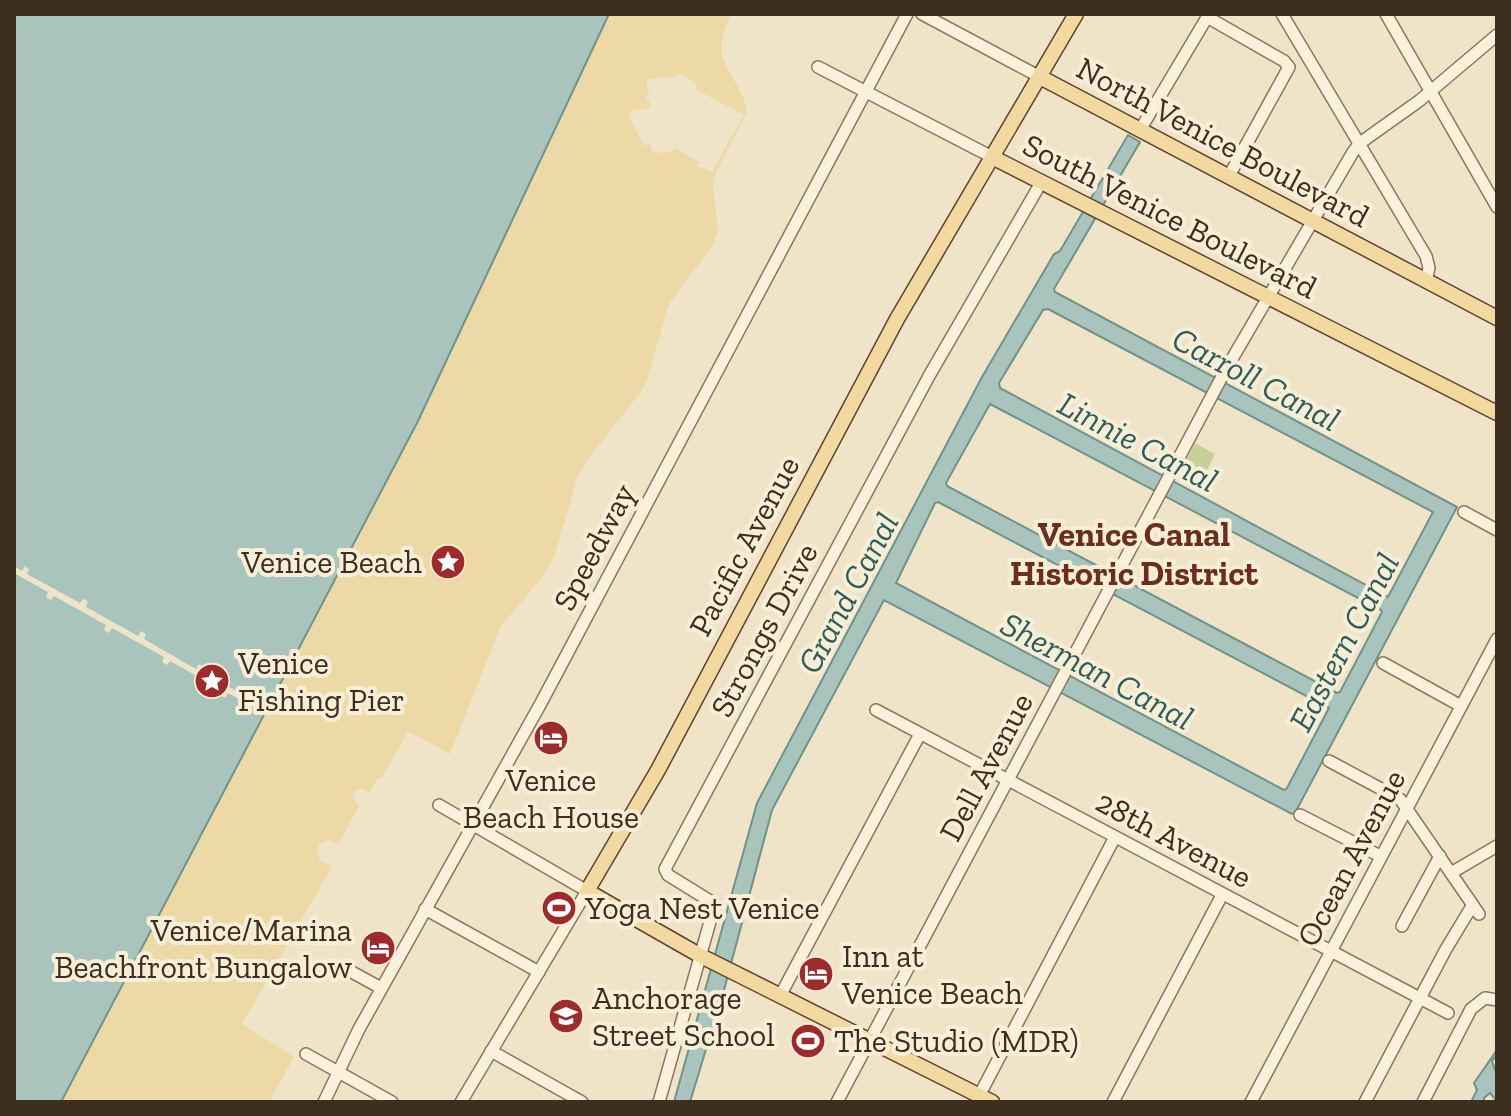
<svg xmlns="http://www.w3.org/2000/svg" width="1511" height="1116" font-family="'Zilla Slab',serif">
  <rect width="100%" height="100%" fill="#f0e4c8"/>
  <path fill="#c9cf9b" d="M1195,443L1215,454L1198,488L1178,477Z"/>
  <path fill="#ecd9a5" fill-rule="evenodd" d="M609,14H731C708,61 731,64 746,105V114L716,172L713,185L718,232L713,245L669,304L646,383L640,393L595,450L578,476L554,557L542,577L501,626L450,754L408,731L381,779L378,778L370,792L361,789L355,790L353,797L359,807L338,844L328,840L319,845L317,851L320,861L332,866L242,1024L294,1057L269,1102H61L418,421ZM679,74L695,82L697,90L744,115L712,172L697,166L699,162L675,148L669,152L652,153L651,145H644L629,117L631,111L648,108L651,105L646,97L650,94L646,87L647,79L672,77Z"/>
  <g fill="#a9c4bc" stroke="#6f938a" stroke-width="2" fill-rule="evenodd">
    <path d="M14,14H609L418,421L61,1102H14Z"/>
    <path d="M1128,135L1140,142L1054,289L1055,292L1457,507L1295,813L1292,814L884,600L772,810L724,990L690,1102H674L757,803L982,377L1054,254L1060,251ZM1048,309L1433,512L1388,597L1000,388L999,383L1043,310ZM990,404L1381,610L1382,612L1340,692L1337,693L947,486L946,483ZM938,502L1329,708L1287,788L1284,790L896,583L935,503Z"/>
    <path d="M1497,1050V1055L1492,1061L1497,1075V1102L1490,1093L1484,1098V1102H1471L1477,1090L1474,1083Z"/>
  </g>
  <path fill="#f0e4c8" d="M14,566L22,571L25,566L29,569L27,574L80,603L83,599L88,601L86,607L138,636L141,631L146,634L144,639L196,669L199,664L204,667L202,672L254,701L257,696L262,699L260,704L271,710L268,715L228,693L225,698L220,695L222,690L170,661L167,665L162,662L164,657L112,628L109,633L104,630L106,625L54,596L51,600L46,597L48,592L14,573Z"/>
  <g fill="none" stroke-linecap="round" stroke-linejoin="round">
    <defs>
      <g id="minor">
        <path d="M922,14L1040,77"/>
        <path d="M1282,14L1426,256L1429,268L1426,281"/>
        <path d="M1386,14L1497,207"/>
        <path d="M1207,17L1284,61L1289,67L1229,176"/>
        <path d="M818,67L992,157"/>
        <path d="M1140,130L1209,14"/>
        <path d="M1464,512L1497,530"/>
        <path d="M1383,663L1461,706"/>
        <path d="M876,710L1448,1013"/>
        <path d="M1329,761L1400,799L1479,914"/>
        <path d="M439,805L587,891L461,1102"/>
        <path d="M1300,815L1380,856"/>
        <path d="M1451,873L1497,846"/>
        <path d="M425,909L539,972"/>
        <path d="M1402,926L1440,856"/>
        <path d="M350,971L381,988"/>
        <path d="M780,996L920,734"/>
        <path d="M491,1051L582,1102"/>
        <path d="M306,1054L392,1102"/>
        <path d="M979,1096L1115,837"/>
        <path d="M324,1102L359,1029L541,703L907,14"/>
        <path d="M659,1102L715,904L668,875L665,869L929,376L1042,181"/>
        <path d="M837,1102L1225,371L1353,152L1360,143L1419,101L1497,35"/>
        <path d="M1113,1102L1222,895"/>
        <path d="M1251,1102L1497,639"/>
        <path d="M1365,1102L1446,949L1472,906"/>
        <path d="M1423,1102L1471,1009L1485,998L1497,1000"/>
      </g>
      <g id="major">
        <path d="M1040,77L1497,318"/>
        <path d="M992,157L1497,413"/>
        <path d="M992,1102L701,956L587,891L658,770L897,319L1076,14"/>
      </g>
    </defs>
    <use href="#minor" stroke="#8d765c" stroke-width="14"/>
    <use href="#major" stroke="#5b4430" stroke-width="17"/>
    <use href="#minor" stroke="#faf1dc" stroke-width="11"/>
    <use href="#major" stroke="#f3d9a0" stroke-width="14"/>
  </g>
  <defs>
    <symbol id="sight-disc" viewBox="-11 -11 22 22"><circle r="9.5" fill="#9e2a2b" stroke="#f7eed8"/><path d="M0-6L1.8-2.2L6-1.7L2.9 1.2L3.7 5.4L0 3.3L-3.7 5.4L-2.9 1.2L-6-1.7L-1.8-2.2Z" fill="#fff"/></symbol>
    <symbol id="hotel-disc" viewBox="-11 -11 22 22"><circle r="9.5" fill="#9e2a2b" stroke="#f7eed8"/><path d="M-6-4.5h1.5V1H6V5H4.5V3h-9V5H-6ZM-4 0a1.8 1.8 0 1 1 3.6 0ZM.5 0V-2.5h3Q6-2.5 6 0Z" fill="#fff"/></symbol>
    <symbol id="stadium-disc" viewBox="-11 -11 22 22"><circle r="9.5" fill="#9e2a2b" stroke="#f7eed8"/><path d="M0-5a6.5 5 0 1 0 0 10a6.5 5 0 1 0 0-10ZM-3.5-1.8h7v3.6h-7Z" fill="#fff"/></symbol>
    <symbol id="school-disc" viewBox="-11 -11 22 22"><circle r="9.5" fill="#9e2a2b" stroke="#f7eed8"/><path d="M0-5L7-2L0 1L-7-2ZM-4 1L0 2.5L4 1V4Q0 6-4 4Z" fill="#fff"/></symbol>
  </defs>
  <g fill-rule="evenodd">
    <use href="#sight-disc" x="428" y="542" width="40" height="40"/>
    <use href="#sight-disc" x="192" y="661" width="40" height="40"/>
    <use href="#hotel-disc" x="531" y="718" width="40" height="40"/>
    <use href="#stadium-disc" x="539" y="888" width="40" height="40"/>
    <use href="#hotel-disc" x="358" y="928" width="40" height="40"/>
    <use href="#hotel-disc" x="796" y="954" width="40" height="40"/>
    <use href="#school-disc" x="546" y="996" width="40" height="40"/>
    <use href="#stadium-disc" x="788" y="1021" width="40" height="40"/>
  </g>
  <g text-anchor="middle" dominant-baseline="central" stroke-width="8" stroke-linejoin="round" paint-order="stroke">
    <g font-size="32" fill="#3d2e20" stroke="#f7eed8">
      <text transform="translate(1223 142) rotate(28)">North Venice Boulevard</text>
      <text transform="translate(1170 216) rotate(27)">South Venice Boulevard</text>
      <text transform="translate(744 546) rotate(-62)">Pacific Avenue</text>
      <text transform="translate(594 547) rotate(-62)">Speedway</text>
      <text transform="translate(764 630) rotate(-62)">Strongs Drive</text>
      <text transform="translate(986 767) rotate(-62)">Dell Avenue</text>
      <text transform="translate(1174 839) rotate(28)">28th Avenue</text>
      <text transform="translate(1351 858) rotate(-62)">Ocean Avenue</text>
    </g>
    <g font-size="32" fill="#3d2e20" stroke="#f7eed8" text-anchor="start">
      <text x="422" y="562" text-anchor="end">Venice Beach</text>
      <text x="238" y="663">Venice<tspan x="238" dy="37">Fishing Pier</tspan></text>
      <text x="551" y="780" text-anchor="middle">Venice<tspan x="551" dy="37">Beach House</tspan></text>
      <text x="585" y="908">Yoga Nest Venice</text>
      <text x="352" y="930" text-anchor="end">Venice/Marina<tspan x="352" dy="37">Beachfront Bungalow</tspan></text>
      <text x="842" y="956">Inn at<tspan x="842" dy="37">Venice Beach</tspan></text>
      <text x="592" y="998">Anchorage<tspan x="592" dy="37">Street School</tspan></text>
      <text x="834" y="1041">The Studio (MDR)</text>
    </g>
    <g font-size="34" font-style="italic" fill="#2f5d5a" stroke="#f7eed8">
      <text transform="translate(1256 379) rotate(28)">Carroll Canal</text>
      <text transform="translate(1138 442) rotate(28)">Linnie Canal</text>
      <text transform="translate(848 593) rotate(-62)">Grand Canal</text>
      <text transform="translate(1344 642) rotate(-62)">Eastern Canal</text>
      <text transform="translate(1097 671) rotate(28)">Sherman Canal</text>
    </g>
    <g font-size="34" font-weight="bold" fill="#6b2e1e" stroke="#f7eed8">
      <text x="1134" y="534">Venice Canal<tspan x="1134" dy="39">Historic District</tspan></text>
    </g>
  </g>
  <rect width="1511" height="1116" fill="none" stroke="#3d2e20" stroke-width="32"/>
</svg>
